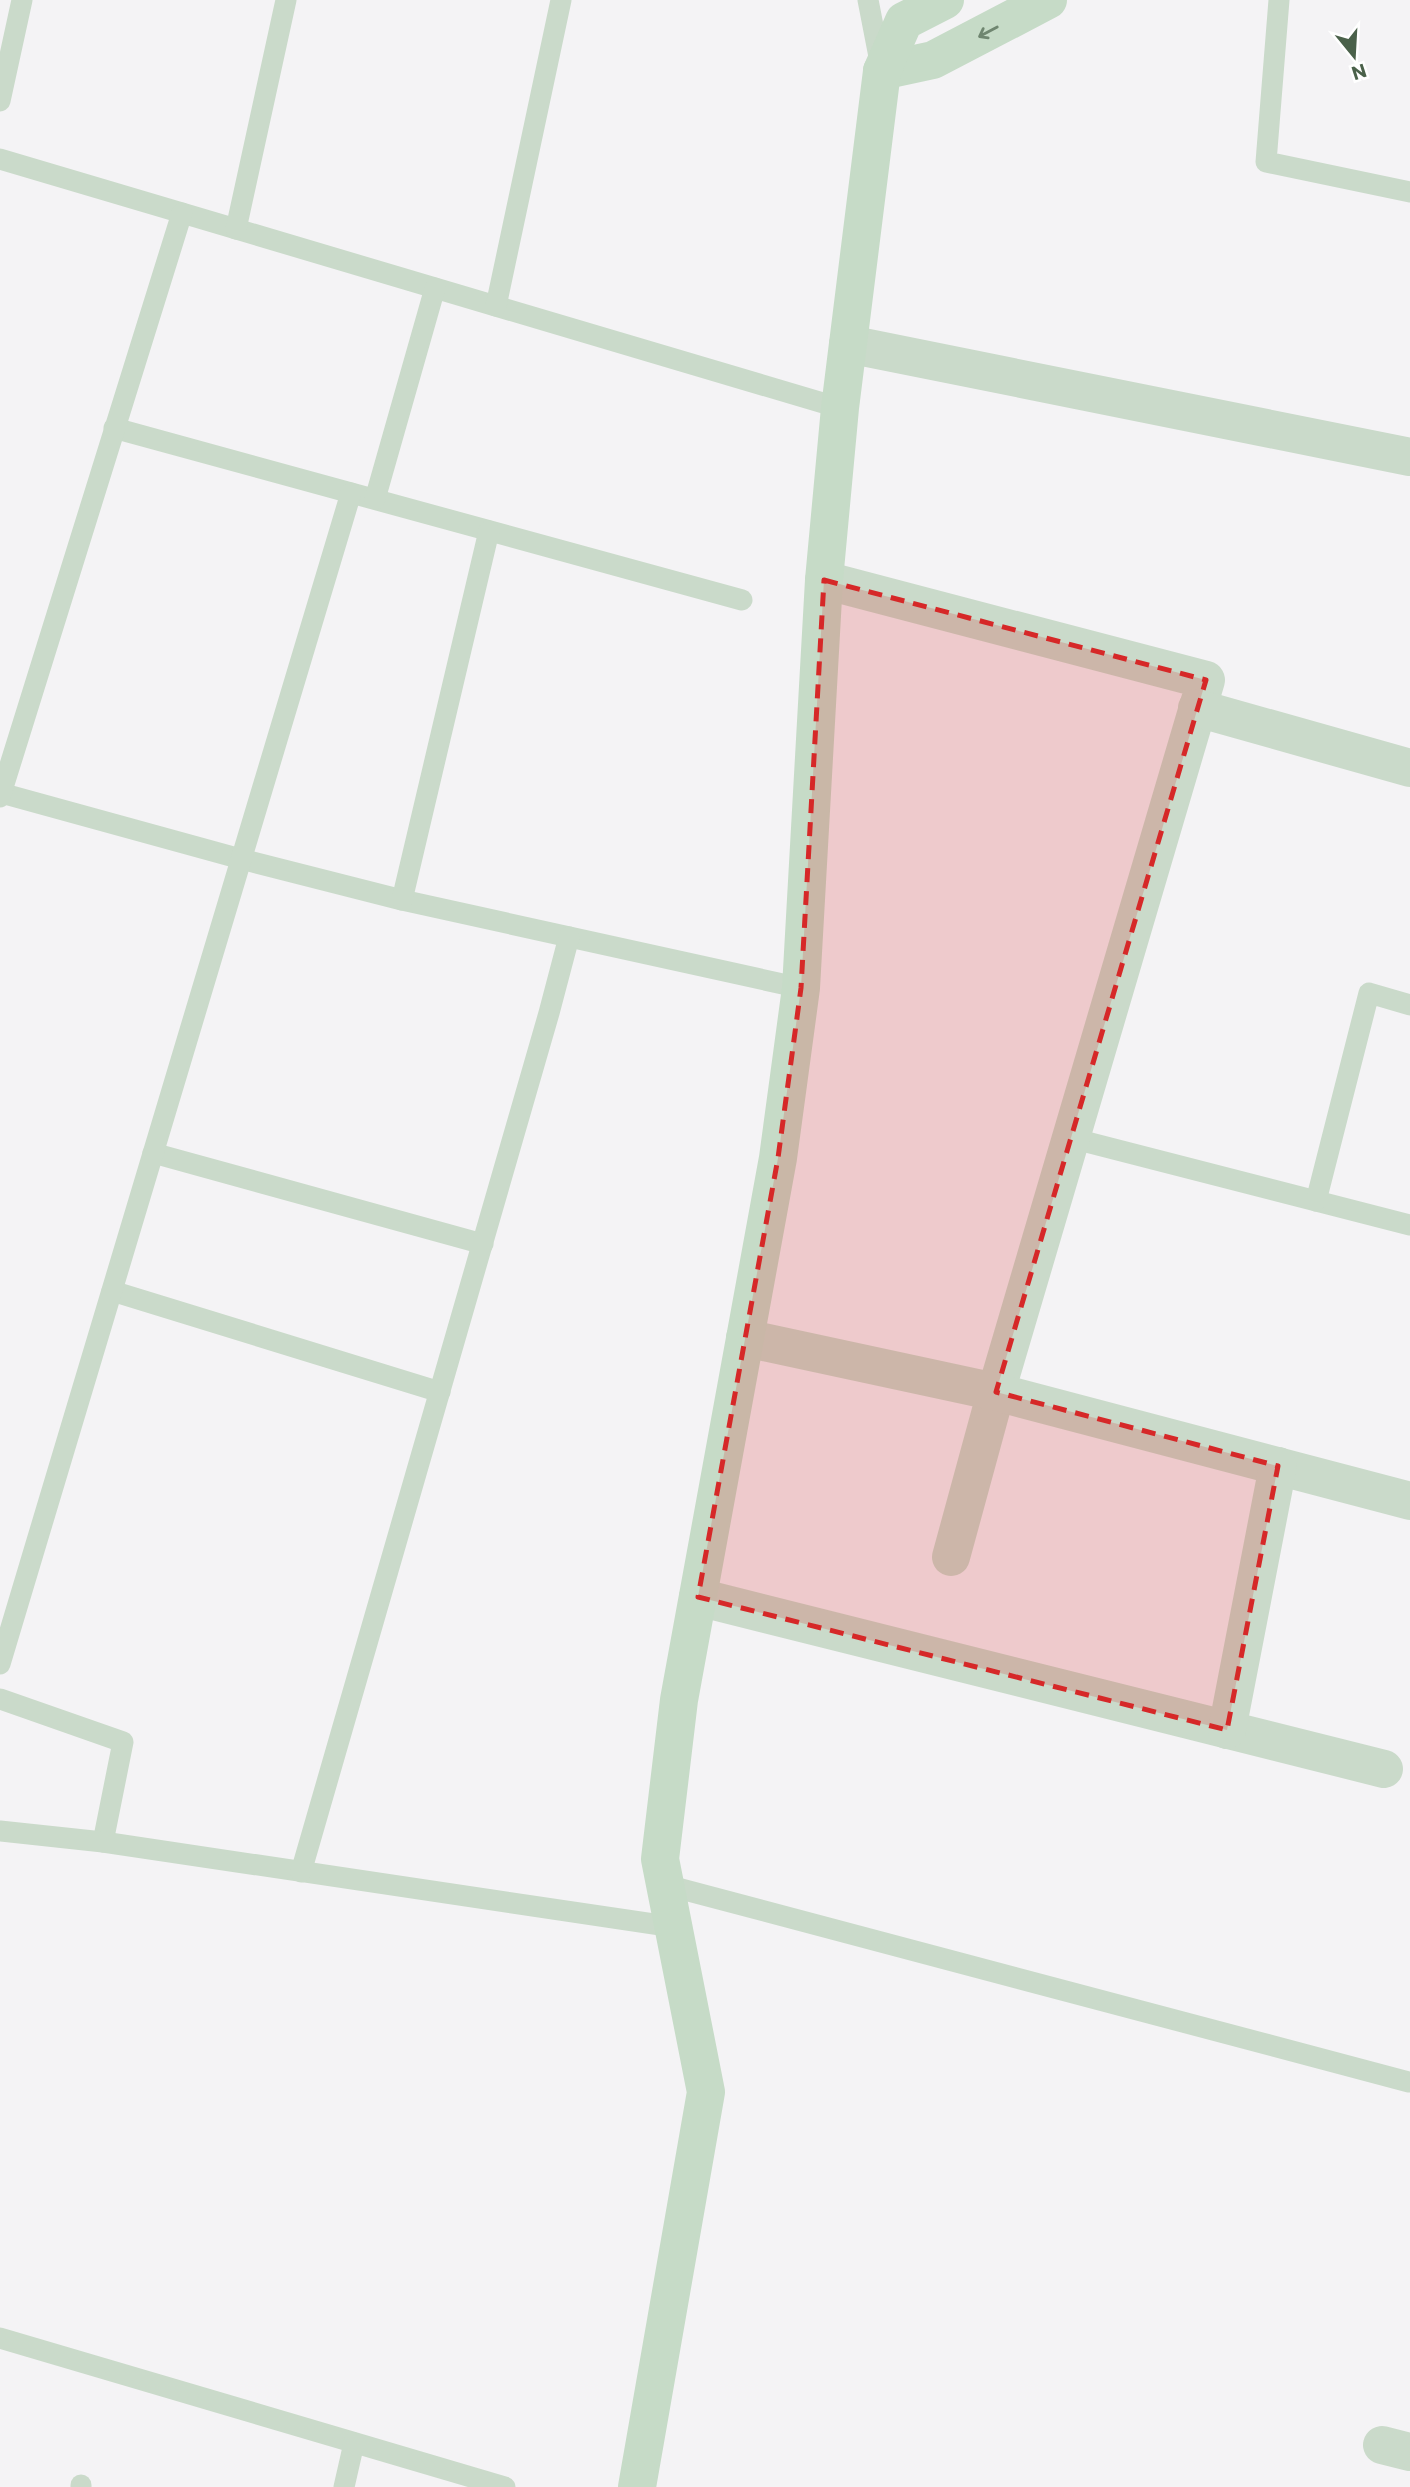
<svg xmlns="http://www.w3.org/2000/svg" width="1410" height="2487" font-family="Commissioner,sans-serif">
  <rect width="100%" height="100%" fill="#f4f3f5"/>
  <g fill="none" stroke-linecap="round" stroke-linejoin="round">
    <g stroke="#cadaca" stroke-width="21">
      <path d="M868,0L881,67"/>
      <path d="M1279,0L1266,162L1410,192"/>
      <path d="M0,101L22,0"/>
      <path d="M0,159L840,408"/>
      <path d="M236,229L286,0"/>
      <path d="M496,306L561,0"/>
      <path d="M114,428L742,600"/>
      <path d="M375,499L435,288"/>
      <path d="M1,793L241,859L402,900L801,988"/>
      <path d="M0,797L182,213"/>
      <path d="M402,900L489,531"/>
      <path d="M1071,1138L1410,1225"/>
      <path d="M153,1153L483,1244"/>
      <path d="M1316,1201L1369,993L1410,1005"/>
      <path d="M112,1291L440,1392"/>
      <path d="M0,1664L351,493"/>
      <path d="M0,1699L123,1742L103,1842"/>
      <path d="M0,1831L103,1842L674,1927"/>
      <path d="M301,1872L549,1013L569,937"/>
      <path d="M666,1885L1409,2082"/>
      <path d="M0,2338L505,2487"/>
      <path d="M81,2487V2485"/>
      <path d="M344,2487L354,2443"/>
    </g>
    <g stroke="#cadaca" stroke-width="38">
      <path d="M848,344L1410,457"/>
      <path d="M824,580L1206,680L996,1392L951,1557"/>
      <path d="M1197,708L1410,768"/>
      <path d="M745,1338L996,1392L1410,1501"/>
      <path d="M698,1597L1384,1769"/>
      <path d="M1227,1730L1278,1466"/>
      <path d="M1382,2445L1410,2452"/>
    </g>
    <g stroke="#c6dbc7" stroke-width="38">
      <path d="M882,71L933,60L1048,0"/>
      <path d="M637,2487L706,2092L660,1859L679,1700L778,1158L801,988L824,580L840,408L882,71L904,21L945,0"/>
    </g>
  </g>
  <defs><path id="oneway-shaft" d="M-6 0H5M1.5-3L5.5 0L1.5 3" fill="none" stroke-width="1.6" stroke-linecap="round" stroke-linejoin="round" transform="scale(1.75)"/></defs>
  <use stroke="#6f8670" href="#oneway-shaft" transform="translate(988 32) rotate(152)"/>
  <path fill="#d62828" fill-opacity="0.2" stroke="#d62828" stroke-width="5" stroke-dasharray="14 9" stroke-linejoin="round" d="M824,580L1206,680L996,1392L1278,1466L1227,1730L698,1597L778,1158L801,988Z"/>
  <g transform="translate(1354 56) rotate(162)" stroke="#ffffff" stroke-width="5" paint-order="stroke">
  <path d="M0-5L12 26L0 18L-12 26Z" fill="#4a614a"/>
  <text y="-10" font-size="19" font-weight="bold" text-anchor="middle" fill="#4a614a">N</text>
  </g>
</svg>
